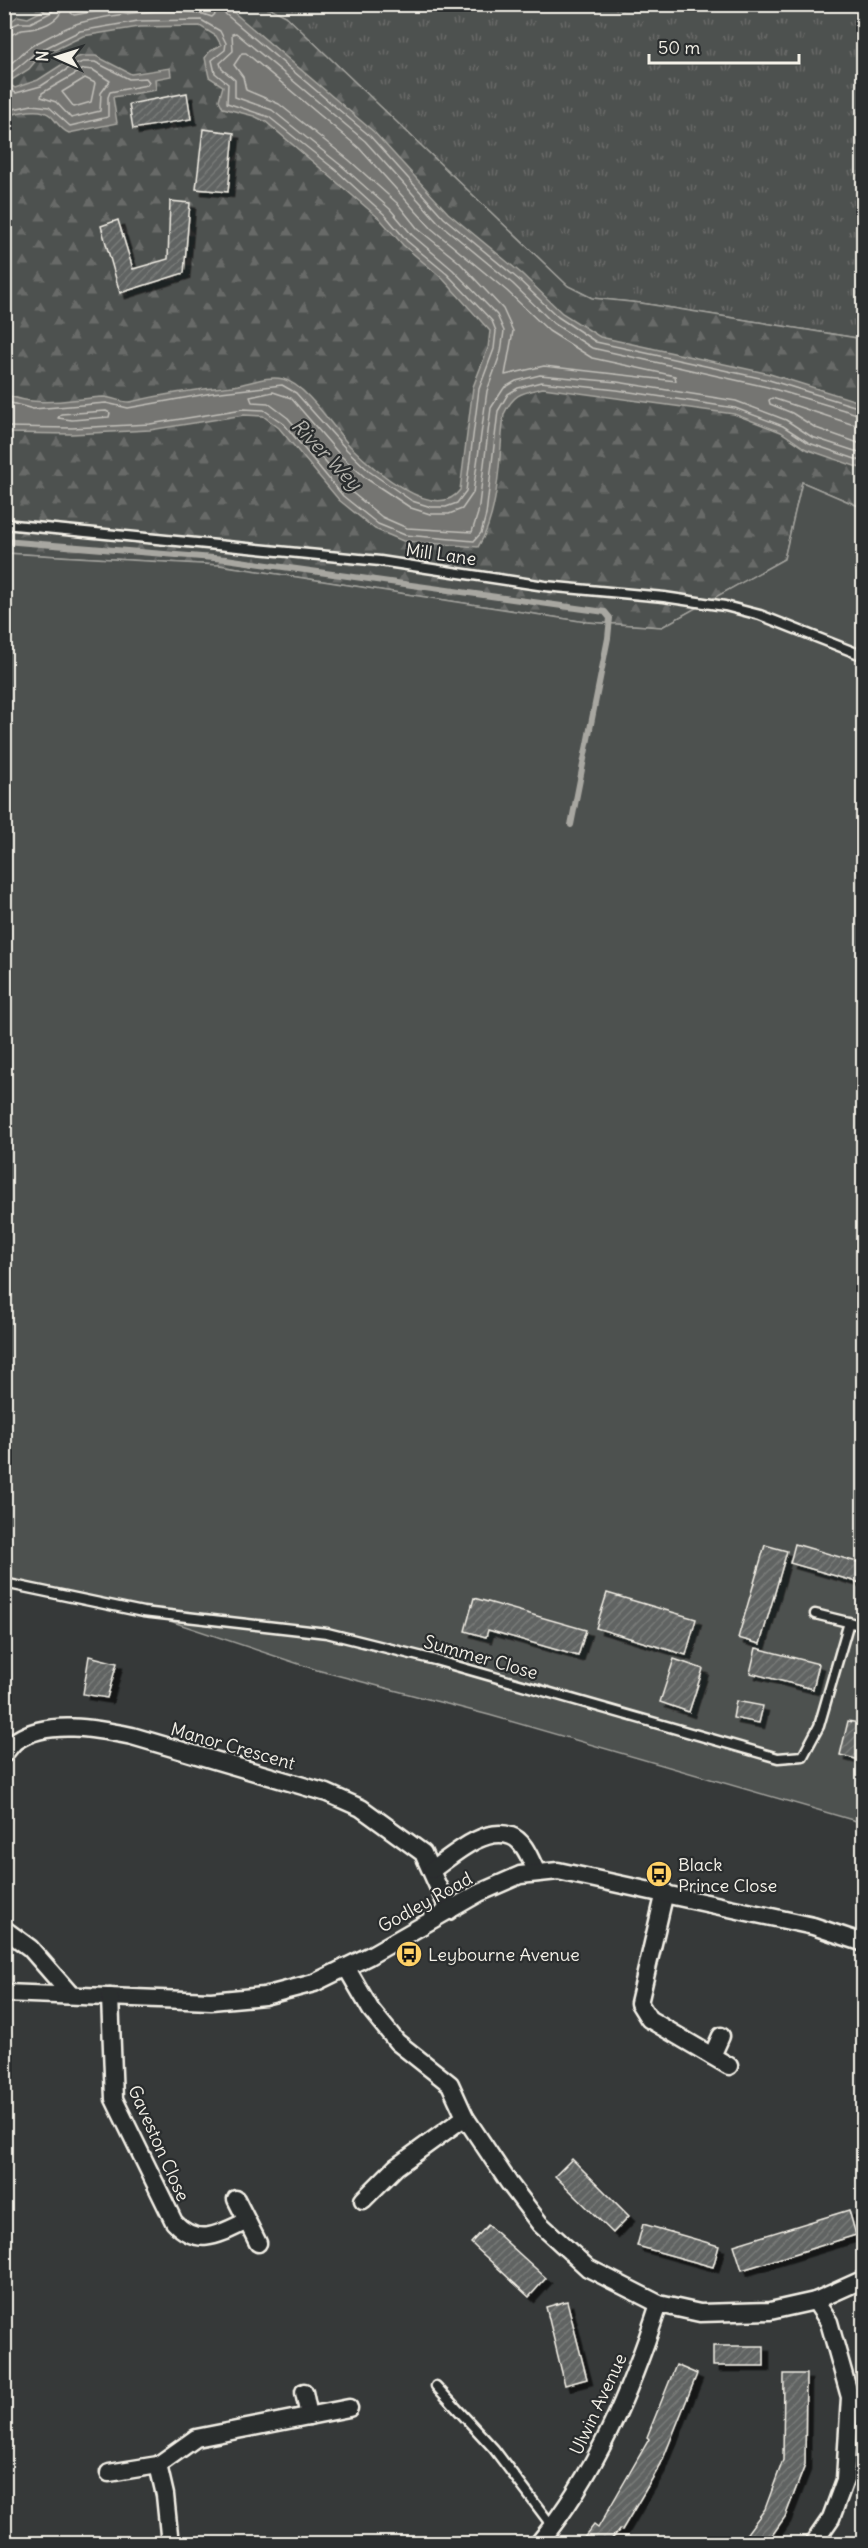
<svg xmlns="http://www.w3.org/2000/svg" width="868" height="2548" font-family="Delius,sans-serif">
  <defs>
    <pattern id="grass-tufts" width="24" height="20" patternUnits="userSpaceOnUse" patternTransform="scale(1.5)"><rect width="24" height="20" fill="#4e514f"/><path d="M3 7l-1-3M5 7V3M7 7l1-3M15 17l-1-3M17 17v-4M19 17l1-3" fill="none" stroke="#686a68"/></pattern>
    <pattern id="forest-firs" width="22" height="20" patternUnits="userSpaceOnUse" patternTransform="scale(1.5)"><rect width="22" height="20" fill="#4e514f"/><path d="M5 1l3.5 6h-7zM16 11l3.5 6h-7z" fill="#686a68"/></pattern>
    <pattern id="building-hatch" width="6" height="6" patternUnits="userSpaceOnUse" patternTransform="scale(1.5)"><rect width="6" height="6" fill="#616362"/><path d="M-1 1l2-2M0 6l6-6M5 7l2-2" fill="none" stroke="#787a78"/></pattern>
    <filter id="shadow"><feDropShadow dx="5.5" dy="5.5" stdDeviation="0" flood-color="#0009"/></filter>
  </defs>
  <rect width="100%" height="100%" fill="#363939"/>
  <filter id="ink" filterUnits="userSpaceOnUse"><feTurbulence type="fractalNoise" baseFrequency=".0167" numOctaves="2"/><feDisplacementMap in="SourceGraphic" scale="12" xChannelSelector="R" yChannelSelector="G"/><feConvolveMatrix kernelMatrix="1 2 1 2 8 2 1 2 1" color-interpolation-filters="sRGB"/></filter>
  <g filter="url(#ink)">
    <path fill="url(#grass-tufts)" stroke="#a1a19c" stroke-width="1.5" d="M264,5H863V339L641,303L592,298L568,286L286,16Z"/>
    <path fill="url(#forest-firs)" stroke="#a1a19c" stroke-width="1.5" d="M4,5H264L286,16L568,286L592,298L641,303L863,339V508L802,482L784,559L662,627L586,622L219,565L5,553Z"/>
    <path fill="#4e514f" stroke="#a1a19c" stroke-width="1.5" d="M802,482L863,508V1823L489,1715L317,1670L143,1612L5,1583L4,553L219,565L586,622L662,627L784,559Z"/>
    <path fill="#757572" stroke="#a8a7a1" stroke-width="1.5" d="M54,5H225L374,132L448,213L522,274L562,313L600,337L770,374L863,403V469L806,449L781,432L734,414L543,388C522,393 514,393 504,414C499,454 500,513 478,547L403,541L375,529L339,500L279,428L263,416L244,415L150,430L72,434L5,433V394C36,408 70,399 103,397C112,397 122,403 130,402C164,394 199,389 233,386C249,384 267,375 283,379C307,385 333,428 350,446C371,467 435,524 460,490L473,387L488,348L490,331L443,279L403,245L380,219L266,122L254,116L223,108L219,100L223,86L209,77L205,58L209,52L221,45L216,36L200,26L139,27L83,36L38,58L29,69L10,81V85L15,88L38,80L69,60L82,56H96L131,74L170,68L171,76L155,79L156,90L113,97L117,123L69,133C61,130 57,122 51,116C41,106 16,112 5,118V26L18,16L28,18Z"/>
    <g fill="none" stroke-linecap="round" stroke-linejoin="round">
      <g stroke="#c1bfb9" stroke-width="1.5">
        <path d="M72,4L71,13L74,15L137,4"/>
        <path d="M221,4L223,12L370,136L444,218L518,279L558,317L596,342L769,380L864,409"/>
        <path d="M4,29L19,23H30L52,12L55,4"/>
        <path d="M4,37C12,36 16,31 22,30C37,29 62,23 63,4"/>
        <path d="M242,53H246L359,148L432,229L507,291L549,331L592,358L675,376L676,381L544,366L505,375L513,331L503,309L459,262L418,229L397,203L349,160L279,104L246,90L243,77L234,65Z"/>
        <path d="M4,68C15,62 23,51 33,45C47,38 64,28 79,23C112,14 181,4 212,17L215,14L213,4"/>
        <path d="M84,69L93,70L110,81L101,93L100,111L71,118L56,102L41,97L42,93Z"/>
        <path d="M85,78L95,83L91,102L74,107L62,92Z"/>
        <path d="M4,79L35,53L80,31L138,21L201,20L220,31L226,43L225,50L212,60L215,73L228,84L227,103L269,117L338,172L385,215L407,241L447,274L492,321L496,331L494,349L479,389L466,491L457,503L446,507H431L412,501L370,472L347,450L296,393L282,385L212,393L128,408L106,403L33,409L4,401"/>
        <path d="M4,87L16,93L41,86L72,66L83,62H95L129,79L146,78L149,82L147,85L110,92L108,97V117L70,126L49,107L32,105L4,111"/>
        <path d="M106,411L110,413L109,417L72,420L58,418L61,414Z"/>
        <path d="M864,416L767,387L592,348L553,323L513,284L439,223L365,141L236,33L232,34L233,51L220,63L222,69L235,80V97L272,110L343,167L390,209L412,235L453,270L497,315L504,331L501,352L487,391L473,493L462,509L449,514H430L411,508L367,479L341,456L291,398L273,392L250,397L252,402L268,403L288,418L349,490L382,517L407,528L472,532L478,513L491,408L504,388L516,381L540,375L617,382L736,401L786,420L812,437L864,454"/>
        <path d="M864,425L851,424L772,398L769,400L770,404L792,413L816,428L864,445"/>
        <path d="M4,427L72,428L150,424L243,409L264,410L284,424L343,496L378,524L405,535L474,541L481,533L486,515L498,411L508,394L518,388L541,382L617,390L735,408L783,426L809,443L864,462"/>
      </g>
      <path stroke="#a8a7a1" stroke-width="6" d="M4,541L226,559L605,612L610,618L608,638L571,825"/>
    </g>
    <g fill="url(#building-hatch)" stroke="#f4f1e8" stroke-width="1.5" filter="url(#shadow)">
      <path d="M187,93L191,119L133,129L129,104Z"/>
      <path d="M203,129L234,133L228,192L196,189Z"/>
      <path d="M170,201L190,203L184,273L120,293L101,226L118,220L133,269L168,259Z"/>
      <path d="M795,1544L864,1564V1584L790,1563Z"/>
      <path d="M765,1545L787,1551L760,1644L738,1638Z"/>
      <path d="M607,1593L696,1619L686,1655L596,1628Z"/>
      <path d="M474,1598L586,1630L578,1656L488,1630L486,1637L465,1631Z"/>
      <path d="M756,1648L819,1664L813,1689L750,1673Z"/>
      <path d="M89,1656L117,1663L107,1698L83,1694Z"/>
      <path d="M674,1659L703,1669L689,1712L660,1702Z"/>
      <path d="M736,1701L763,1706L759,1723L733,1718Z"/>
      <path d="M848,1721L864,1724V1761L840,1755Z"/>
      <path d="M572,2159L629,2216L613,2233L555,2176Z"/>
      <path d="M849,2210L856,2235L742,2270L734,2245Z"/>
      <path d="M643,2224L719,2246L713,2267L637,2246Z"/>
      <path d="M488,2225L546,2278L529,2297L471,2243Z"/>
      <path d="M567,2301L587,2379L565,2385L546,2307Z"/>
      <rect x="713" y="2346" width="51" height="20"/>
      <path d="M676,2365L697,2374L661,2464L622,2530L620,2529L612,2539L617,2544H579L594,2525L598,2528L649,2439L647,2437Z"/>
      <path d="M784,2374H806L805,2465L785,2517L766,2544H739L765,2509L783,2460Z"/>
    </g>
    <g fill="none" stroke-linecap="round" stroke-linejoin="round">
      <defs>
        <g id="service">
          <path d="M4,524L380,561L545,586L664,597L725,606L760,615L864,656"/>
          <path d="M4,1583L143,1612L327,1633L435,1660L778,1758L803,1756L819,1726L849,1622"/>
          <path d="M815,1614L864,1626"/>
          <path d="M436,2386L494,2449L552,2526"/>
        </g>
        <g id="minor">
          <path d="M4,1754C8,1750 12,1743 17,1740C48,1719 98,1729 132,1736L327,1793L361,1808L423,1853L449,1911"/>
          <path d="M432,1870C452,1856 484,1826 511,1836C524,1840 531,1861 537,1873"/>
          <path d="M665,1892L639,2003L649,2019L729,2066"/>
          <path d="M4,1929L30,1948L71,1995"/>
          <path d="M346,1967L371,2010L397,2042L450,2084L465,2117L509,2183L540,2224L588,2268L659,2304L700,2313L770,2311L815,2301L864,2279"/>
          <path d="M4,1993L211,2001L264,1996L314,1983L369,1956L479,1893L520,1875L558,1871L813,1926L864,1943"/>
          <path d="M110,1997L114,2099L174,2222C198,2248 220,2234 247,2221"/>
          <path d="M712,2056L721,2036"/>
          <path d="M236,2199L258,2243"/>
          <path d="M363,2200L396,2167L465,2117"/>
          <path d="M304,2392L309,2416"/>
          <path d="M158,2465L165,2495L170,2544"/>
          <path d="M109,2473L158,2465L196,2438L349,2408"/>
          <path d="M538,2544C596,2474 631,2390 659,2304"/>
          <path d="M813,2544L831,2518L845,2480L850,2397L829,2322L815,2301"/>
        </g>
      </defs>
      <use href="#service" stroke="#f4f1e8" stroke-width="13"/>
      <use href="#minor" stroke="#f4f1e8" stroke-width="21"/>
      <use href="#service" stroke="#2a2d2e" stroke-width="8"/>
      <use href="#minor" stroke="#2a2d2e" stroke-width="16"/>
    </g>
  </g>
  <defs>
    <symbol id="bus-disc" viewBox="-11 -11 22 22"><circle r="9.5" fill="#ffd166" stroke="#2a2d2e"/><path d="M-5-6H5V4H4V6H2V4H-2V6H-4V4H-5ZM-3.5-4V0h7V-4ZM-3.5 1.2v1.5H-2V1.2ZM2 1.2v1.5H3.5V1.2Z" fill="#111"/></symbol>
  </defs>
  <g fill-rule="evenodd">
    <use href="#bus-disc" x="644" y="1859" width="30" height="30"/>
    <use href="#bus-disc" x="394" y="1939" width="30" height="30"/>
  </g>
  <g text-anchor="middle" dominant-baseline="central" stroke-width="4.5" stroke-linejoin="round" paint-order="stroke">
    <g font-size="18" fill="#f4f1e8" stroke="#2a2d2e">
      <text transform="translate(441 554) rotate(8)">Mill Lane</text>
      <text transform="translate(481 1657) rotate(16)">Summer Close</text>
      <text transform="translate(233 1746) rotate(16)">Manor Crescent</text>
      <text transform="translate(425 1902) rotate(-29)">Godley Road</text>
      <text transform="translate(159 2143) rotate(66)">Gaveston Close</text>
      <text transform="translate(598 2404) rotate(-65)">Ulwin Avenue</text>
    </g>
    <g font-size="18" fill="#f4f1e8" stroke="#2a2d2e" text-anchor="start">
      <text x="678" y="1864">Black<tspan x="678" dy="21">Prince Close</tspan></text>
      <text x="428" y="1954">Leybourne Avenue</text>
    </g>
    <g font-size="20" font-style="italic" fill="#b4b3ad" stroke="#2a2d2e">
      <text transform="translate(327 454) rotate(46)">River Wey</text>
    </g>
  </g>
  <rect width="868" height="2548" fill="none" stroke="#2a2d2e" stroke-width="24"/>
  <rect x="12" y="12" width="844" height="2524" fill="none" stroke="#f4f1e8" stroke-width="2" filter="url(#ink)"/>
  <g transform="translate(57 57) rotate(273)" stroke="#2a2d2e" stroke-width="4.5" paint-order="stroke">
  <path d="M0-4.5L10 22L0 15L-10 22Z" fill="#f4f1e8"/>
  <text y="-9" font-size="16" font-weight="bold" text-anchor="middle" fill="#f4f1e8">N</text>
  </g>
  <path d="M649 54v9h150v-9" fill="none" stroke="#f4f1e8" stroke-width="3"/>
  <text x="658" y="54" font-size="18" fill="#f4f1e8" stroke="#2a2d2e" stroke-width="4.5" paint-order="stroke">50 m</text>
</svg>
